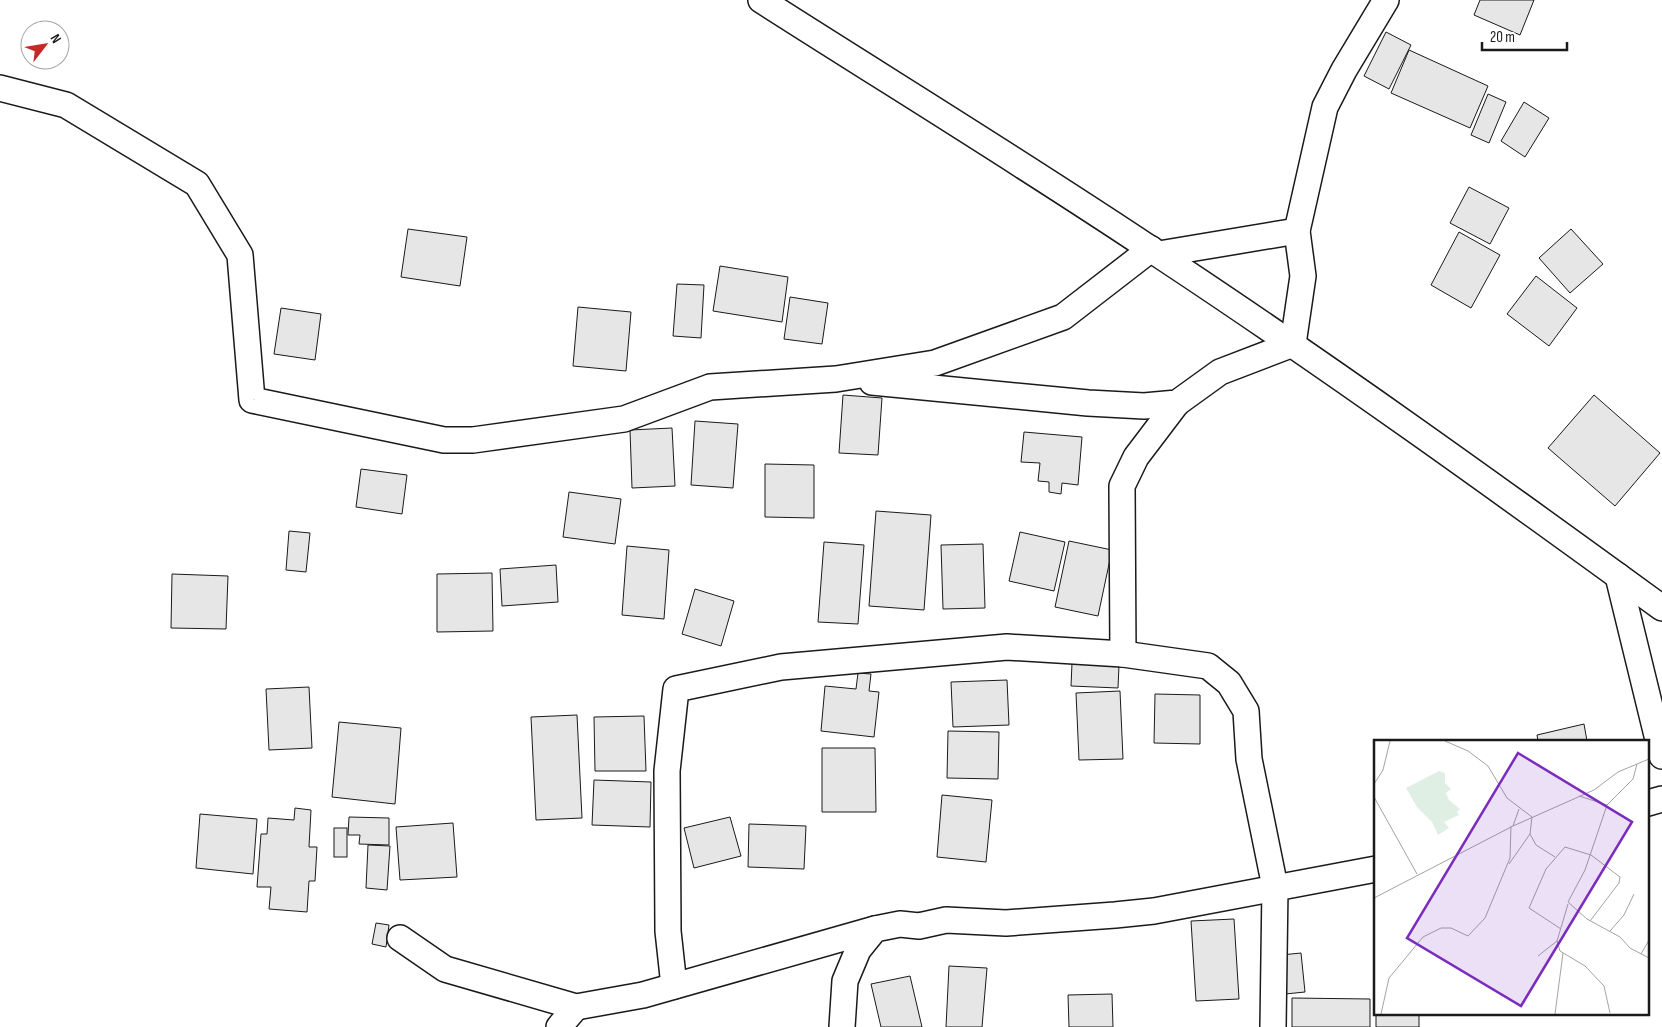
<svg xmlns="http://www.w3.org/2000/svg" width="1662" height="1027" font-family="'Sofia Sans Condensed',sans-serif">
  <rect width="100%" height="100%" fill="#fff"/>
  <g fill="#e6e6e6" stroke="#1a1a1a">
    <path d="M1480,0H1534L1520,35L1474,15Z"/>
    <path d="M1386,32L1411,45L1389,89L1364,76Z"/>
    <path d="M1409,50L1488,86L1470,128L1391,93Z"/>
    <path d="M1488,94L1506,102L1489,143L1471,135Z"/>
    <path d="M1524,102L1549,118L1525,157L1501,141Z"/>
    <path d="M1469,187L1509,208L1490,244L1450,223Z"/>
    <path d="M408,229L467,237L460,286L401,277Z"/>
    <path d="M1571,229L1603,264L1570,293L1539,258Z"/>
    <path d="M1459,232L1500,255L1471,308L1431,285Z"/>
    <path d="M720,266L788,277L782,322L713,311Z"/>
    <path d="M1536,276L1577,308L1549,346L1507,314Z"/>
    <path d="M677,284L704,285L701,338L673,336Z"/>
    <path d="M790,297L828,303L822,344L784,339Z"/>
    <path d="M578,307L631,312L626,371L573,366Z"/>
    <path d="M281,308L321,314L315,360L274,354Z"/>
    <path d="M843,395L882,398L878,455L839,453Z"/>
    <path d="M1594,395L1660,453L1615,506L1548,448Z"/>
    <path d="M695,421L738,424L733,488L691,485Z"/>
    <path d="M672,428L675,486L632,488L630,430Z"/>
    <path d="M1024,432L1082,437L1078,485L1062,483L1061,494L1049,492V482L1038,481L1040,463L1021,462Z"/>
    <path d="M765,464L814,465V518L765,517Z"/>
    <path d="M361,469L407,475L402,514L356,507Z"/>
    <path d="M569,492L621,499L615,544L563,537Z"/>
    <path d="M876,511L931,515L924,610L869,606Z"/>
    <path d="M289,531L310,533L306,572L286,570Z"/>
    <path d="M1020,532L1065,542L1054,591L1009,581Z"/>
    <path d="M1069,541L1112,550L1098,616L1055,607Z"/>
    <path d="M824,542L864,545L858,624L818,622Z"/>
    <path d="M983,544L985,608L943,609L941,545Z"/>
    <path d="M627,546L669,550L664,619L622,615Z"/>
    <path d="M556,565L558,602L502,606L500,569Z"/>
    <path d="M492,573L493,631L437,632V574Z"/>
    <path d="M172,574L228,576L226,629L171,628Z"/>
    <path d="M695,589L734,601L721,646L682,634Z"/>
    <path d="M1072,663L1119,665L1118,688L1071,686Z"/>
    <path d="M858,673L871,674L869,691L879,692L874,737L821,731L825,686L856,689Z"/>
    <path d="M1007,680L1009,725L953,727L951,682Z"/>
    <path d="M309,687L312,748L269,750L266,689Z"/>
    <path d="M1120,691L1123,759L1079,760L1076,693Z"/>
    <path d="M1155,694L1200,695V744L1154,743Z"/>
    <path d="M577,715L582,818L536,820L531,717Z"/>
    <path d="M644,716L646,771H595L594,717Z"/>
    <path d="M339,722L401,728L395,804L332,797Z"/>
    <path d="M1584,724L1587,741H1538L1537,735Z"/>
    <path d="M948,731L999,732L998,779L947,778Z"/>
    <path d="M822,748H875L876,812H822Z"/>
    <path d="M594,780L651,782L650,827L592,825Z"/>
    <path d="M942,795L992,800L986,862L937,857Z"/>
    <path d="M295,808L311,810L309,847H317L315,881H309L307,912L269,909L271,887H257L261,834H267L268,818L294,820Z"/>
    <path d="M200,814L257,819L253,874L196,868Z"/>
    <path d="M349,817L389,818V845L359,844L360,835H348Z"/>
    <path d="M730,817L741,856L694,868L684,828Z"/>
    <path d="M453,823L457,877L400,880L396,827Z"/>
    <path d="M749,824L806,826L804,869L748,867Z"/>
    <rect x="334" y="828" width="13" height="29"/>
    <path d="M368,845L390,846L387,890L366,888Z"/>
    <path d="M1234,919L1239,999L1196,1001L1191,921Z"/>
    <path d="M376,923L389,925L386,947L372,944Z"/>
    <path d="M1301,953L1305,992L1285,994L1281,955Z"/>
    <path d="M949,966L987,968L982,1027H946Z"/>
    <path d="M910,976L922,1027H881L871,984Z"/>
    <path d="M1112,994L1113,1027H1069L1068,995Z"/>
    <path d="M1292,998L1370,999V1027H1292Z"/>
    <rect x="1376" y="1013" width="43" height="14"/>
  </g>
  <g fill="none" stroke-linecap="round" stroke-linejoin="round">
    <defs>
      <g id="minor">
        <path d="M761,0C894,85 1030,168 1161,256C1332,369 1497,488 1662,608"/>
        <path d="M0,88L66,105L197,184L240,255L252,400L444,440H473L624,419L710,387L836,379L935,363L1063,317L1151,249"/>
        <path d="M1159,254L1297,231"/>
        <path d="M872,382L1088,403L1144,406L1177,403L1220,372L1293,344L1303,276L1297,231L1325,107L1344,70L1386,0"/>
        <path d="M1618,576L1662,756"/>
        <path d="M1123,654L1122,486L1136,457L1177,403"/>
        <path d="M1648,803L1662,799"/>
        <path d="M400,938L445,969L576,1007L643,995L875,929"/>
        <path d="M674,986L668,931L667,771L676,689L781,667L1007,647L1123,654L1208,666L1229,683L1246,711L1249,759L1275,887L1273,1027"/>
        <path d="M559,1027L576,1007"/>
        <path d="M842,1027L845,981L858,950L875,929L900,924L919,926L946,920L1006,923L1115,915L1154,911L1376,869"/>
      </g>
    </defs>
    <use href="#minor" stroke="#1a1a1a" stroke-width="28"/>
    <use href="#minor" stroke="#fff" stroke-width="25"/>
  </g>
  <g transform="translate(1374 740)">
    <rect width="275" height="275" fill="#fff"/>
    <path d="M65,31L71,33V43L77,49L72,53L75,60L86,69L83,72L85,75L70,82L75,88L64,95L58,82L43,67L32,48Z" fill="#e0efe3"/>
    <path fill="none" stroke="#a3a3a3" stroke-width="1" d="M71,1L94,11L114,26L133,58L158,77L156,94L135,124M263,24L259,39L233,65L211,130L194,162L213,179L246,197L256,208L275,218M0,44L9,30L16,1M205,56L233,65M0,57L43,134M139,86L145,69M156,94L162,105L181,117M0,158L139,86L220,50L244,32L275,19M187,189L155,168L172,129L191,107L217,115L246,137L245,143L216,181M236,191L250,175L260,154M183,201L186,211L211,226L230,246L236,273M267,214L275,200M164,216L183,201L194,164M7,274L15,238L49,197L67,188H77L94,196L111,178L136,118L137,86M181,274L189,213"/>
    <path fill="#7b2cbf" fill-opacity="0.15" stroke="#7b2cbf" stroke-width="2.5" d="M144,13L258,82L147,266L33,198Z"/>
    <rect width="275" height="275" fill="none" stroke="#1a1a1a" stroke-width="2.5"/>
  </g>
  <g transform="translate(45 45) rotate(59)"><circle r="24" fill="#ffffff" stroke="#a3a3a3"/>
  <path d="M0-4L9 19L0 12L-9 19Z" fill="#c62828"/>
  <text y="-8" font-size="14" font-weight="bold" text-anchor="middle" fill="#1a1a1a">N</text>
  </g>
  <path d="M1482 42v8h85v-8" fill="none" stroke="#1a1a1a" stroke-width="2.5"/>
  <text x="1490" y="42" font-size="15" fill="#1a1a1a" stroke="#ffffff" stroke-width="4" paint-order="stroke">20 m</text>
</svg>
